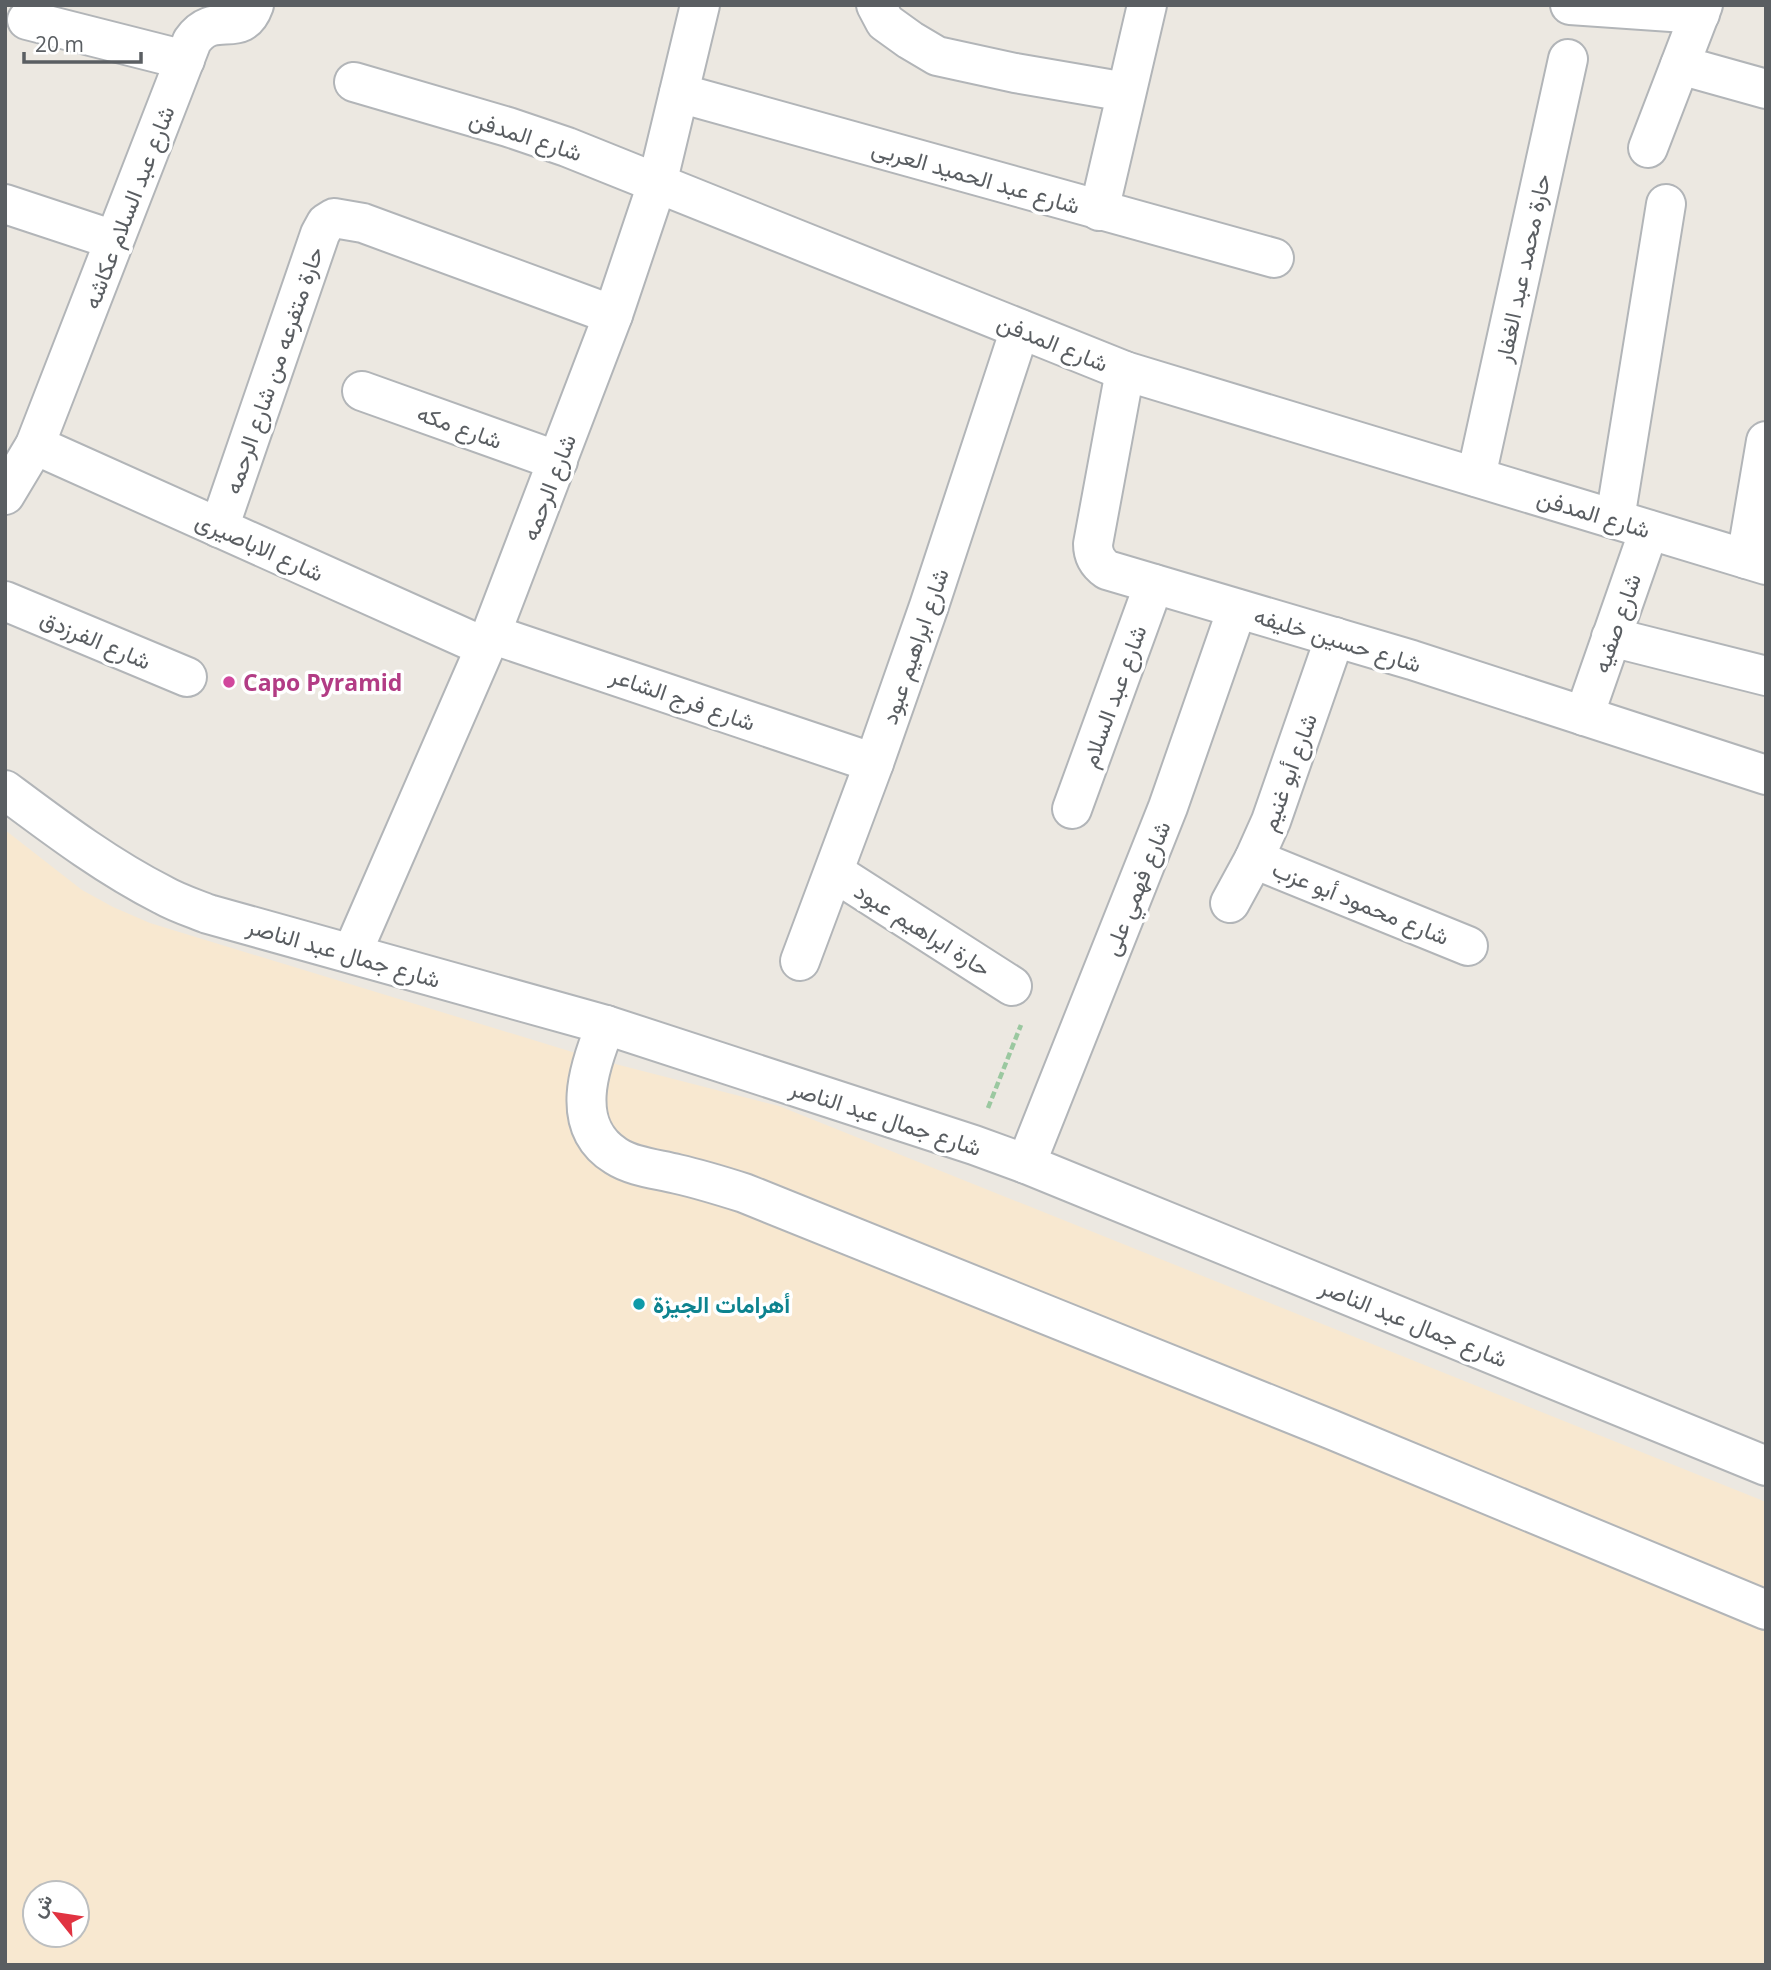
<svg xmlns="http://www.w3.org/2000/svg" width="1771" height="1970" font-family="'Open Sans',Vazirmatn,sans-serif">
  <rect width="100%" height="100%" fill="#ece8e1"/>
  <path fill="#f8e8d0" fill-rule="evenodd" d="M5,830L82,890L113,907L150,923L592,1058L779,1106L1766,1502V1965H5ZM35,1893H77V1935H35Z"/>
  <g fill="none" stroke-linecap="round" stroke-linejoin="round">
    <defs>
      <g id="minor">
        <path d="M876,5L885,22L910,40L937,56L1015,73L1126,92"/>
        <path d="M1570,5L1700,14"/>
        <path d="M27,20L185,60"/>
        <path d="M1680,65L1766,89"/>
        <path d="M354,82L508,127L567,147L1125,371L1766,565"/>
        <path d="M679,93L1274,258"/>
        <path d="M1648,148L1703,5"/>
        <path d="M5,204L114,240"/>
        <path d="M1099,211L1147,5"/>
        <path d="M1125,371L1093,544C1093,555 1097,563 1107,570L1412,660L1766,775"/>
        <path d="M362,391L558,461"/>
        <path d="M35,445L485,647"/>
        <path d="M1476,477L1568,59"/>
        <path d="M5,495L35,445L192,41C215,8 241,42 254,5"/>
        <path d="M1615,519L1666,204"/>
        <path d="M219,528L320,234L326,223L334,218L363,223L613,315"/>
        <path d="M1746,559L1766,441"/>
        <path d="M5,601L187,677"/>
        <path d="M491,634L874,763"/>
        <path d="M1611,637L1766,676"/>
        <path d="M1584,716L1649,530"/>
        <path d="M5,790C56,828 106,866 163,895C177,903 193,908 208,914L606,1025L974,1145L1026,1164L1766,1466"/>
        <path d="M1072,809L1154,584"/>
        <path d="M1254,859L1468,946"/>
        <path d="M834,872L1012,986"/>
        <path d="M1230,903L1254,859L1271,821L1335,637"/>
        <path d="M352,953L491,634L613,315L657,184L700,5"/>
        <path d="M800,961L874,763L929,606L1020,329"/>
        <path d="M606,1025C589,1066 568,1126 616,1156C633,1167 657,1169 677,1174C699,1179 722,1186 744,1193L1330,1429L1766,1610"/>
        <path d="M1026,1164L1168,807L1237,609"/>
      </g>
    </defs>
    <use href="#minor" stroke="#b2b5b8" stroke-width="42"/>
    <path stroke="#9bc8a0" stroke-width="4.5" stroke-dasharray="7 3.5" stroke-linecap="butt" d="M988,1108L1021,1025"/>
    <use href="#minor" stroke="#fff" stroke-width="38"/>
  </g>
  <circle fill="#d1479c" stroke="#fff" stroke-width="2.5" cx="229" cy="682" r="7"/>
  <circle fill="#0f9aa8" stroke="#fff" stroke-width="2.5" cx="639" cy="1304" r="7"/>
  <g text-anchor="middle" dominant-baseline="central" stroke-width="7" stroke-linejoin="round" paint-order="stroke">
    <g font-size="23" fill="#5a5e62" stroke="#fff">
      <text transform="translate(526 135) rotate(18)">شارع المدفن</text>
      <text transform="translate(976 176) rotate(16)">شارع عبد الحميد العربى</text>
      <text transform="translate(128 207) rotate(-69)">شارع عبد السلام عكاشه</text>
      <text transform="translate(1522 268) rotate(-78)">حارة محمد عبد الغفار</text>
      <text transform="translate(1053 342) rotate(22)">شارع المدفن</text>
      <text transform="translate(273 370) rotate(-71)">حارة متفرعه من شارع الرحمه</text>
      <text transform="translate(460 426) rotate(20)">شارع مكه</text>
      <text transform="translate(548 487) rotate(-69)">شارع الرحمه</text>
      <text transform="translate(1594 513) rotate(17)">شارع المدفن</text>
      <text transform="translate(260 546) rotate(24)">شارع الاباصيرى</text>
      <text transform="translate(1616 623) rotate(-71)">شارع صفيه</text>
      <text transform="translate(96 639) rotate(23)">شارع الفرزدق</text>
      <text transform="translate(1338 639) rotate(17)">شارع حسين خليفه</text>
      <text transform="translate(914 646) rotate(-71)">شارع ابراهيم عبود</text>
      <text transform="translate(1113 696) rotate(-70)">شارع عبد السلام</text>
      <text transform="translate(683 698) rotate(19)">شارع فرج الشاعر</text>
      <text transform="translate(1288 772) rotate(-70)">شارع أبو غنيم</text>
      <text transform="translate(1136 888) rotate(-68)">شارع فهمي على</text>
      <text transform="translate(1361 902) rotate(22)">شارع محمود أبو عزب</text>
      <text transform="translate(923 929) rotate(32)">حارة ابراهيم عبود</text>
      <text transform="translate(344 952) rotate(16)">شارع جمال عبد الناصر</text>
      <text transform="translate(886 1117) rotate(18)">شارع جمال عبد الناصر</text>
      <text transform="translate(1414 1322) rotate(22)">شارع جمال عبد الناصر</text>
    </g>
    <g font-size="23" font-weight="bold" fill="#b23c85" stroke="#fff" text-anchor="start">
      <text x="243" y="682">Capo Pyramid</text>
    </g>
    <g font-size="23" font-weight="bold" fill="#0d838f" stroke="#fff" text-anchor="start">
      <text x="653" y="1304">أهرامات الجيزة</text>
    </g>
  </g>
  <rect width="1771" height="1970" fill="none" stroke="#5a5e62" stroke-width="14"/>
  <g transform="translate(56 1914) rotate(300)"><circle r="33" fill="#ffffff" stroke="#bdbfc0" stroke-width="2"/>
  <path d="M0-5L12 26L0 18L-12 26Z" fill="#e13341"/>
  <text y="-10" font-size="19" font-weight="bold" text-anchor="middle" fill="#5a5e62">ش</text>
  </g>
  <path d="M24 52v10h117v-10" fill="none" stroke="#5a5e62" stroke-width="3.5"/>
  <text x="35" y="52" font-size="21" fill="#5a5e62" stroke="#ffffff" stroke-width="5" paint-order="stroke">20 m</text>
</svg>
